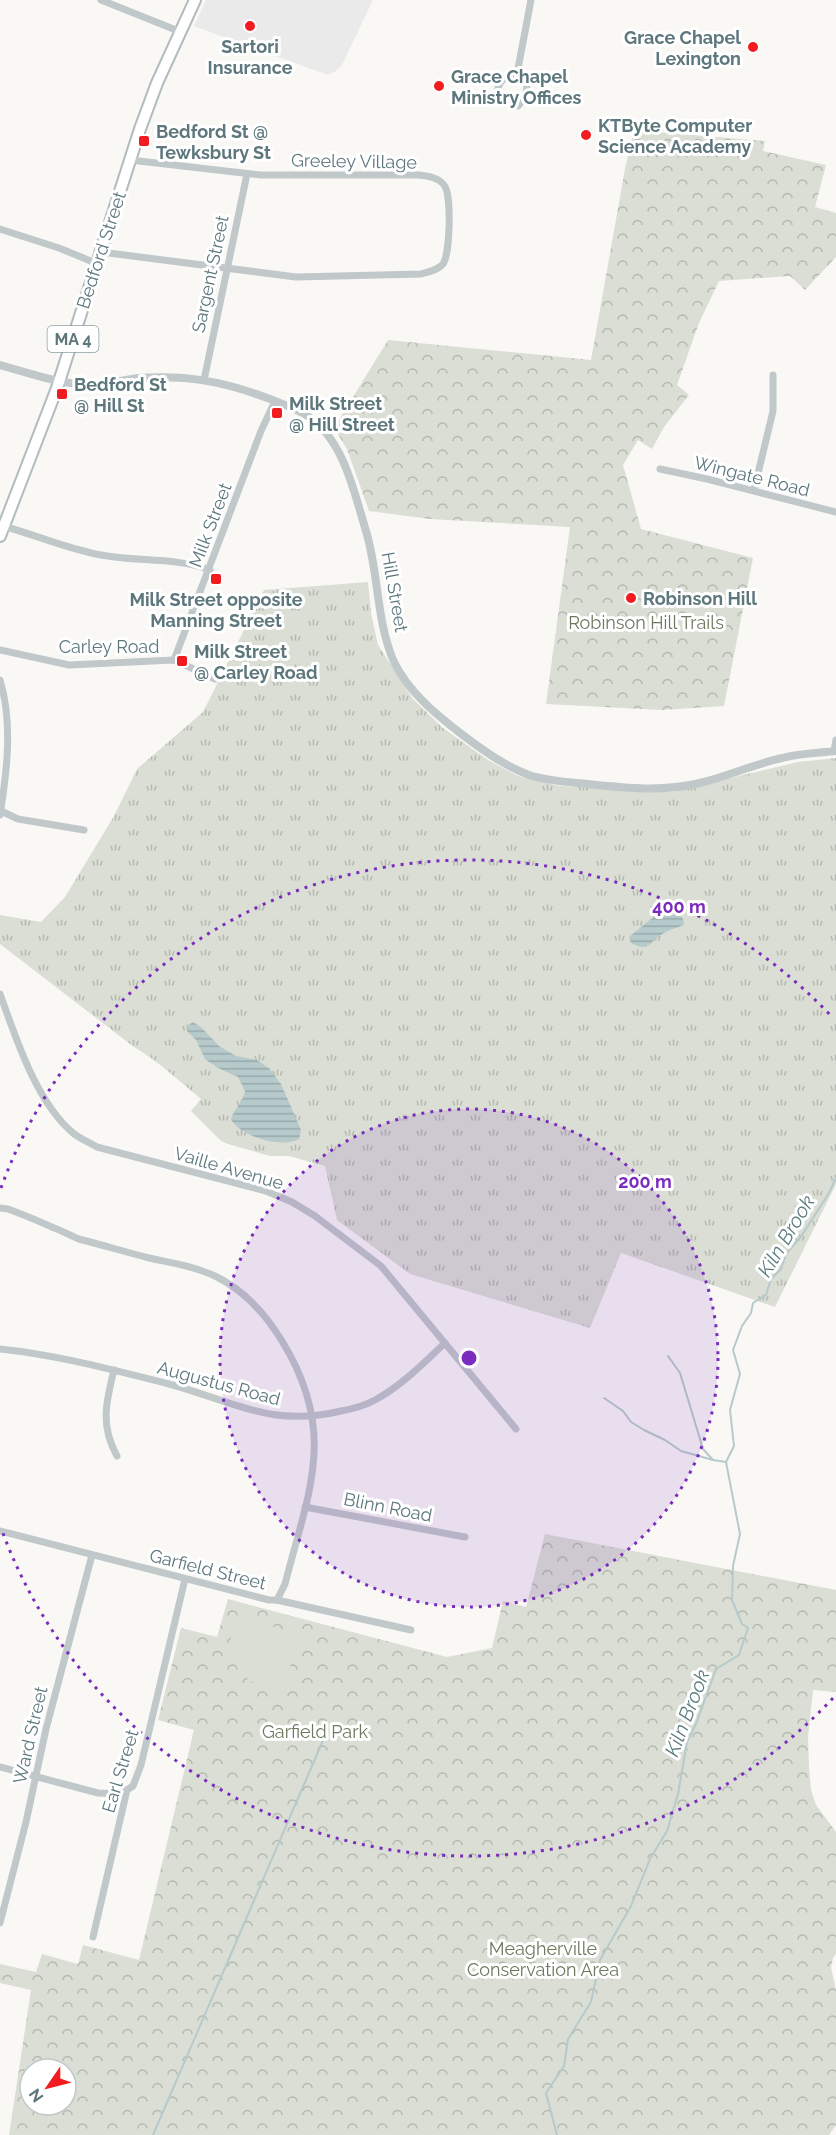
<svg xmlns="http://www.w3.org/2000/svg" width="836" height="2135" font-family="Raleway,sans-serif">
  <defs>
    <pattern id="grass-tufts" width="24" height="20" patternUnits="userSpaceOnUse" patternTransform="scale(1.5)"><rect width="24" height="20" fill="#daded4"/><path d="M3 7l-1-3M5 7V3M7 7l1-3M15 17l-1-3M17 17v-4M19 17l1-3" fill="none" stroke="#b4b9b1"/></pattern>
    <pattern id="forest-crowns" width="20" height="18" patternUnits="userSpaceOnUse" patternTransform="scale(1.5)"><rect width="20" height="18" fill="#daded4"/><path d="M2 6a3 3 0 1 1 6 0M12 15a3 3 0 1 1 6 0" fill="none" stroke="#b4b9b1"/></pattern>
    <pattern id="water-rules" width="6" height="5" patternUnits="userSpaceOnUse" patternTransform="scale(1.5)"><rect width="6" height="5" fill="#b7cacb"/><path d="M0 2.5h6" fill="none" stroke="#98a9aa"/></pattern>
  </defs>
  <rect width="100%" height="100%" fill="#f9f8f5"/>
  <path fill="#e9eae9" d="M206,0H373L342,65L336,71L328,75L194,26Z"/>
  <path fill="url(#grass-tufts)" d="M368,582L371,613L378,645L413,699L443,728L488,760L518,776L560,786L672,792L798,762L836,758V1184L775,1307L621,1253L590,1328L410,1274L337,1220L325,1166L289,1156H270L228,1144L221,1141L191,1111L201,1099C179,1081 158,1061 134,1047L0,944V915L41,922L65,897L114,816L137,769L203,712L264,590Z"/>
  <g fill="url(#forest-crowns)" fill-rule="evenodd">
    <path d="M634,130L765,141L763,151L826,165L815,207L836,213V257L805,290L790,276L719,281L699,323L677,385L689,395L664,427L652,449L638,440L623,465L641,529L753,558L724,706L662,710L546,704L570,527L430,519L369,511L347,449L334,428L388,340L591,360L625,169Z"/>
    <path d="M545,1534L836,1590V1692L813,1690L808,1737L809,1767L811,1790L816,1805L836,1832V1954L833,1958L831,1968L836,1990V2125L829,2135H9L31,1990L0,1983V1964L36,1972L42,1954L78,1964L83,1945L139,1960L194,1730L158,1720L181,1628L217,1637L228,1599L447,1657L492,1648L503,1601L526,1607ZM30,2069H66V2105H30Z"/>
  </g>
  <path fill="#daded4" d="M235,1615L300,1635L281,1696C238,1680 222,1662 235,1615Z"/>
  <g fill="url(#water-rules)">
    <path d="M668,905L674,906L683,919L684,925C676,928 668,930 661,935C649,942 649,953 631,943L629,937Z"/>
    <path d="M193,1022L201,1027L219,1046L236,1056L257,1060L269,1068L281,1084L301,1130L299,1139C282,1149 239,1136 231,1119C235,1108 243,1102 245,1091L238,1077L218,1068L205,1059L196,1040L187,1031L189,1025Z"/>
  </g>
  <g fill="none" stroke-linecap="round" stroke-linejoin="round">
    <g stroke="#b7cacb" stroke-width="2">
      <path d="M668,1356L680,1373L703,1449L713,1460L726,1462"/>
      <path d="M604,1398L623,1411L631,1422L644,1430L665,1440L681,1451L713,1460"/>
      <path d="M153,2135L324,1738"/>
      <path d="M557,2135L546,2093L564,2066L568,2039L591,2002L600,1960L631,1906L650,1859L667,1831L678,1794L687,1742L696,1724L716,1669L739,1655L748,1628L742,1624L732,1600L733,1566L740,1534L726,1462L734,1446L730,1410L740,1374L733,1350L742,1326L751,1313L753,1303L766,1295L771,1279L781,1269L786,1254L802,1235L829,1193L836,1178"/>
    </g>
    <defs>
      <path id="primary" d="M0,536L57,388L140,129L157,83L195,0"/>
    </defs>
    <use href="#primary" stroke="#b2bbbd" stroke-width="14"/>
    <g stroke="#c1c8ca" stroke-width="7">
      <path d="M101,0L181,32"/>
      <path d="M517,74L527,83C527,93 525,99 518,106C494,104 489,79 517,74Z"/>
      <path d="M517,74L531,0"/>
      <path d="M0,229L59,248L98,264"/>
      <path d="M101,252L296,277L421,274C429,272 438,270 443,264C450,254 452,194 444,185C438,177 427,176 418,175H261L130,160"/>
      <path d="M204,380L247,174"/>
      <path d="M660,469L707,479L836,512"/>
      <path d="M754,490L773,411V375"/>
      <path d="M3,526C36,535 67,549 101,555C137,562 175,557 210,570"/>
      <path d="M0,650L69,665L174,660L215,679"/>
      <path d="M174,660L261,431L275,401"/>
      <path d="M0,680C13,723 7,771 0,815"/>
      <path d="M834,751L836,740"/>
      <path d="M1,811L18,819L84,830"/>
      <path d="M0,994C16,1038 36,1102 73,1133C80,1139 89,1142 97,1147L266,1191L292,1202L315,1216L381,1266L516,1429"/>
      <path d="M0,1208L8,1209C24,1215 39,1221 54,1228C63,1231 71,1236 79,1239C102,1245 126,1252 149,1258C172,1263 194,1266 215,1276C244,1290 265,1313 282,1341C338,1432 309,1490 285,1584L277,1600"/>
      <path d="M0,1349C58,1355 113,1370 169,1384C233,1401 270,1428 341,1411C352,1409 364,1406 375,1400C401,1386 424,1363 445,1343"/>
      <path d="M114,1370C106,1402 100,1426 117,1456"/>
      <path d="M305,1507L465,1537"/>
      <path d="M0,1531L269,1600H277L411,1630"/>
      <path d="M0,1767L98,1793L119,1794L127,1790"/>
      <path d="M0,1923L26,1822L46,1729L92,1555"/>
      <path d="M93,1937L127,1790L133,1786L141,1765L185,1579"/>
    </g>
    <path stroke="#c1c8ca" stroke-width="8" d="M0,365C29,373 59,384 89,385C106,385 122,380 138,378C187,375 223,381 270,399C283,404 297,409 309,417C344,441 354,492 366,531C379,574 376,621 394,662C409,693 438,716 464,736C484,751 505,766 529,775C547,781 568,782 587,784C626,788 662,792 700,783C728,776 755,764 782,758C800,753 818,753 836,751"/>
    <use href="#primary" stroke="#fff" stroke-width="10"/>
  </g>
  <circle cx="469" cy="1358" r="249" fill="#7b2cbf" fill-opacity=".12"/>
  <g fill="none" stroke="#7b2cbf" stroke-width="3" stroke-dasharray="3 6">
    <circle cx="469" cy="1358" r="249"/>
    <path d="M833 1698A498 498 0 0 1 1 1528M1 1188A498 498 0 0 1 833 1018"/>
  </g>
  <g fill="#f21c20" stroke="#fff" stroke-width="2">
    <circle cx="250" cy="26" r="6"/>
    <circle cx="753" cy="47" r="6"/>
    <circle cx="439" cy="86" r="6"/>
    <circle cx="586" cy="135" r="6"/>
    <rect x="138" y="135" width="12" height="12" rx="3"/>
    <rect x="56" y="388" width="12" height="12" rx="3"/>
    <rect x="271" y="407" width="12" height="12" rx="3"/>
    <rect x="210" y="573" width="12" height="12" rx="3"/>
    <circle cx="631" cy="598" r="6"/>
    <rect x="176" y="655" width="12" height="12" rx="3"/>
  </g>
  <g text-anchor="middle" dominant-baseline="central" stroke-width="6" stroke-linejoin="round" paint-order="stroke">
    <rect fill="#fff" stroke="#8ea0a4" stroke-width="1.5" x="47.5" y="326" width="51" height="26" rx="4.5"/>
    <g font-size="16" font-weight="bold" fill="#5d777d">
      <text x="73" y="339">MA 4</text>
    </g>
    <g font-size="18" font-weight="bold" fill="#5d777d" stroke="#fff" text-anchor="start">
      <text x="741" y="37" text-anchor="end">Grace Chapel<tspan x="741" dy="21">Lexington</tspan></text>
      <text x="250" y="46" text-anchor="middle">Sartori<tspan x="250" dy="21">Insurance</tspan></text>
      <text x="451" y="76">Grace Chapel<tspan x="451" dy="21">Ministry Offices</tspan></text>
      <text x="598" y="125">KTByte Computer<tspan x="598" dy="21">Science Academy</tspan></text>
      <text x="156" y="131">Bedford St @<tspan x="156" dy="21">Tewksbury St</tspan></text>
      <text x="74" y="384">Bedford St<tspan x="74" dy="21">@ Hill St</tspan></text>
      <text x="289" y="403">Milk Street<tspan x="289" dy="21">@ Hill Street</tspan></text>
      <text x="643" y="598">Robinson Hill</text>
      <text x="216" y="599" text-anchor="middle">Milk Street opposite<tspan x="216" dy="21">Manning Street</tspan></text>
      <text x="194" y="651">Milk Street<tspan x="194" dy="21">@ Carley Road</tspan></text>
    </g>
    <g font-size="18" fill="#5d777d" stroke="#fff">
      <text transform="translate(354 161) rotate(1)">Greeley Village</text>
      <text transform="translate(101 250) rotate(-72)">Bedford Street</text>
      <text transform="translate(210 274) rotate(-78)">Sargent Street</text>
      <text transform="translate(752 476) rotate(14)">Wingate Road</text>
      <text transform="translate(210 525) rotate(-69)">Milk Street</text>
      <text transform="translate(395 592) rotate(80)">Hill Street</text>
      <text x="109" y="646">Carley Road</text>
      <text transform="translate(229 1168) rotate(16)">Vaille Avenue</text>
      <text transform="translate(219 1383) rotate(15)">Augustus Road</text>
      <text transform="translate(388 1507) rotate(11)">Blinn Road</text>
      <text transform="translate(208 1569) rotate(14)">Garfield Street</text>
      <text transform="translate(30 1735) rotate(-77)">Ward Street</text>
      <text transform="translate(120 1771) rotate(-73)">Earl Street</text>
    </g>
    <g font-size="18" fill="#6c7a60" stroke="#fff">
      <text x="646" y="622">Robinson Hill Trails</text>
      <text x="315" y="1731">Garfield Park</text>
      <text x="543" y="1948">Meagherville<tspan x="543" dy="21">Conservation Area</tspan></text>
    </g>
    <g font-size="20" font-style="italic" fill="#5c7c7d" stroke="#fff">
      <text transform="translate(786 1236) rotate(-59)">Kiln Brook</text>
      <text transform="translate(687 1713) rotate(-69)">Kiln Brook</text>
    </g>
  </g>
  <circle cx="469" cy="1358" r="9" fill="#7b2cbf" stroke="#fff" stroke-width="3"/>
  <g font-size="18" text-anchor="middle" font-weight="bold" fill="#7b2cbf" stroke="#fff" stroke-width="6" stroke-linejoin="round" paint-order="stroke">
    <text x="679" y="913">400 m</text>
    <text x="645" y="1188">200 m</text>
  </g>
  <g transform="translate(48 2087) rotate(235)"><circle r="28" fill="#ffffff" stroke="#bec9cb" stroke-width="1.5"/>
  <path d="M0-4.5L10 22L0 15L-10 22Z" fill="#f21c20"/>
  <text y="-9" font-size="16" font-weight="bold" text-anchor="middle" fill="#5d777d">N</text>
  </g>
</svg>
